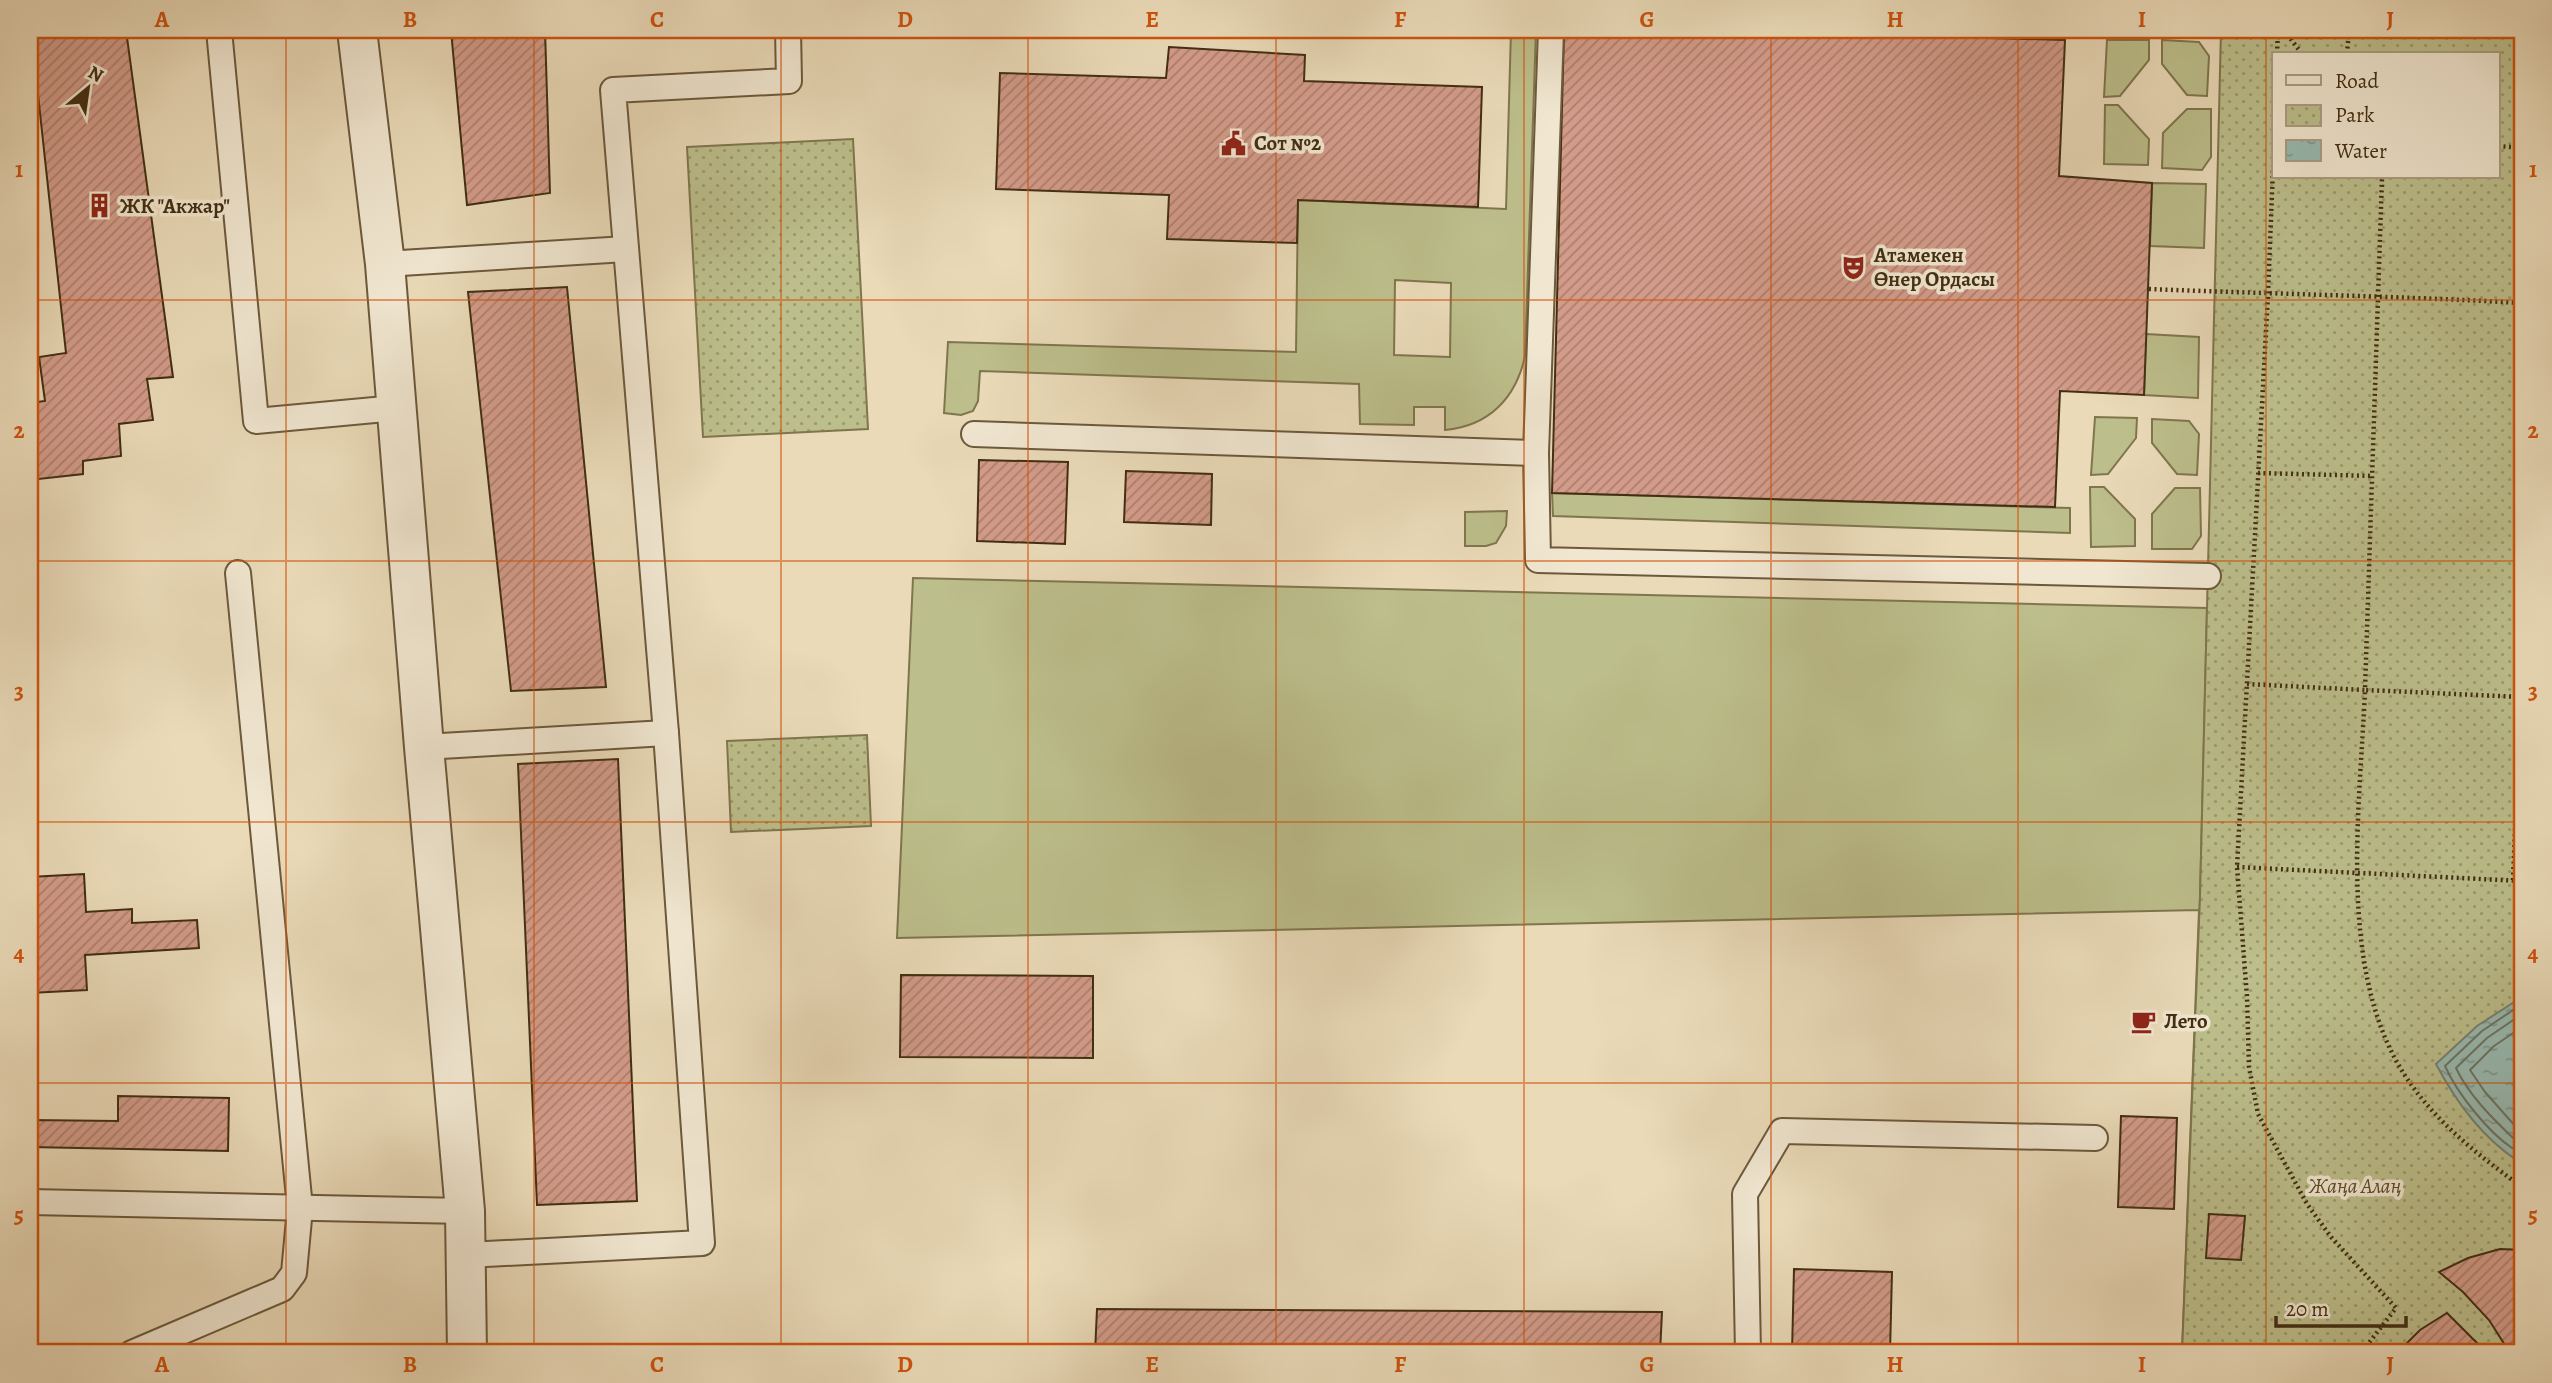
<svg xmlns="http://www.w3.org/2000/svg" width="2552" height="1383" font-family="Alegreya,serif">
  <defs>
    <pattern id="park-dots" width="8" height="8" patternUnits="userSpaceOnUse" patternTransform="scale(1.75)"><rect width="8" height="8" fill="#bcbe8b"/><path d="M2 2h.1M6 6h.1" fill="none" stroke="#9a9b70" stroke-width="1.8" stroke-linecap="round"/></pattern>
    <pattern id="water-ripples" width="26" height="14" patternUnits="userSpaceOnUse" patternTransform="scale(1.75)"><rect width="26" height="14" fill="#98bab1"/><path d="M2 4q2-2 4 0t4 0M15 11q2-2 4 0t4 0" fill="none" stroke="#7e988f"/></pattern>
    <pattern id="building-hatch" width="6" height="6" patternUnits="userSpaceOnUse" patternTransform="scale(1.75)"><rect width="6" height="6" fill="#d39b89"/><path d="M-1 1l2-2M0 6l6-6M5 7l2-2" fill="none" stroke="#ad7f6f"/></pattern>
  </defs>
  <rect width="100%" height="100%" fill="#eadab8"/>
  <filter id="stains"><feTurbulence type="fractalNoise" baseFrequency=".00286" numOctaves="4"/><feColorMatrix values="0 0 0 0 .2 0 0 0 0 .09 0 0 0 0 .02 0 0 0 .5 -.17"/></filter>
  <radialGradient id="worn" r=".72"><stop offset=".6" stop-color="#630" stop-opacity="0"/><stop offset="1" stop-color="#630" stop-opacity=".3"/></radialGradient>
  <g fill="#bcbe8b" stroke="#7f764e" stroke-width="2" fill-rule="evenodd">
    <path d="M1511,30H1536L1525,356C1516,398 1489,426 1445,430V407H1414V425L1360,424L1359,384L980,371L978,401L973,411L961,415L944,413L948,342L1296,352L1298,200L1506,209ZM1395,280L1451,283L1450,357L1394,355Z"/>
    <path d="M2107,40H2149V60L2120,96L2104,97Z"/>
    <path d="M2162,40L2199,42L2209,56L2207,96L2187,95L2162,64Z"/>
    <path d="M2105,105H2118L2149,139L2148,165L2104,164Z"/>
    <path d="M2187,109H2211V157L2202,170L2162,168L2163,133Z"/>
    <path d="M2152,183L2206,184L2204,248L2150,246Z"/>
    <path d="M2146,334L2199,337L2198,398L2144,395Z"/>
    <path d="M2095,417L2137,418L2136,438L2108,474L2091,475Z"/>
    <path d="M2152,419L2189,421L2199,434L2197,475L2177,474L2152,443Z"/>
    <path d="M2090,487H2104L2135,519V546L2091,547Z"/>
    <path d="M2175,488H2200L2201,536L2192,549H2152V514Z"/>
    <path d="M1552,493L2070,508V533L1553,516Z"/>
    <path d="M1507,511L1506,526L1496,543L1486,546H1465V512Z"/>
    <path d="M913,578L2207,608L2200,897L2182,1353L2199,910L897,938Z"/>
  </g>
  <g fill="url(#park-dots)" stroke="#7f764e" stroke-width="2" fill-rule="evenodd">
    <path d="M2221,30H2522V1353H2182L2200,897ZM2274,54H2498V177H2274Z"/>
    <path d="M853,139L868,429L703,437L687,147Z"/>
    <path d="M867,735L871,826L731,832L727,741Z"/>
  </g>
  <path fill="url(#water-ripples)" stroke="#768271" stroke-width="2" d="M2522,997V1150L2515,1159C2481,1136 2455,1100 2436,1064L2477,1026Z"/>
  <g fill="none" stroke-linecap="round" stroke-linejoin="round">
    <g stroke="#6d7462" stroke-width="2">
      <path d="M2522,1004L2482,1031L2445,1066C2457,1093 2487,1131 2512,1148L2522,1146"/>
      <path d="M2522,1014L2487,1038L2456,1068C2468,1094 2492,1118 2513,1138H2522"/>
      <path d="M2522,1027L2494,1046L2470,1070L2485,1092L2516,1127H2522"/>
    </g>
  </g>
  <g fill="url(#building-hatch)" stroke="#422e12" stroke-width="2">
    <path d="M31,30H126L173,377L147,379L153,420L119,424L121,456L83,461V474L30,480V403L45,401L39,357L66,353Z"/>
    <path d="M451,30H545L550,193L467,205Z"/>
    <path d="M1564,30H1697L2065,40L2059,176L2152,183L2144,395L2060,391L2055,507L1552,493Z"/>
    <path d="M1169,47L1305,55L1304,81L1482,87L1478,207L1298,200L1297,243L1167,239L1169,195L996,189L1000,73L1166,78Z"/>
    <path d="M567,287L606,687L511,691L468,292Z"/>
    <path d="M979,460L1068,462L1065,544L977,541Z"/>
    <path d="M1126,471L1212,474L1211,525L1124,522Z"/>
    <path d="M618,759L637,1201L537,1205L518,764Z"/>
    <path d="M84,874L86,912L132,909V923L197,920L199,948L85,955L87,990L30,993V877Z"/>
    <path d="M901,975L1093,976V1058L900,1057Z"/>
    <path d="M118,1096L229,1098L228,1151L30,1147V1120L118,1121Z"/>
    <path d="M2121,1116L2177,1118L2174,1209L2118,1207Z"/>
    <path d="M2209,1214L2245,1216L2241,1260L2206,1258Z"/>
    <path d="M2500,1249L2522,1250V1353H2510L2489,1320L2463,1292L2439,1272L2468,1258Z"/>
    <path d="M1794,1269L1892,1272L1890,1353H1792Z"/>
    <path d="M1097,1309L1662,1312L1660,1353H1095Z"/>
    <path d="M2447,1313L2487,1353H2397L2420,1330Z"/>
  </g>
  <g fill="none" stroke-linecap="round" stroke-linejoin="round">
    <defs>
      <g id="service">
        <path d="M219,30L256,421L396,408"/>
        <path d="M1551,30L1536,453L1538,560L2208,576"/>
        <path d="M385,264L626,249"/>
        <path d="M974,434L1536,453"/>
        <path d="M424,747L666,733"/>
        <path d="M30,1202L465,1211"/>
        <path d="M467,1255L702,1243L666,733L613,90L789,81L788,30"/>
        <path d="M132,1353L282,1289L294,1273L300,1208L238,573"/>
        <path d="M1748,1353L1745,1194L1782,1131L2095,1138"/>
      </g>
      <path id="minor" d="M357,30L385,264L424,747L465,1211L467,1353"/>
    </defs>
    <use href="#service" stroke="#6c593c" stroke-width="28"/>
    <use href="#minor" stroke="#6c593c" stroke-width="42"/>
    <g stroke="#422e12" stroke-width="4.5" stroke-dasharray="2 3.5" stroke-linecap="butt">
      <path d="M2284,30L2302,54"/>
      <path d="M2277,54L2278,30"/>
      <path d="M2347,54L2349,30"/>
      <path d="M2274,143L2268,294L2237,867L2247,997L2249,1067L2258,1114L2307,1204L2331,1237L2396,1308L2361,1353"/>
      <path d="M2498,146L2522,148"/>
      <path d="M2149,289C2273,294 2398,296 2522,303"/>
      <path d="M2258,473L2373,476"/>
      <path d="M2247,684L2365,690L2382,177"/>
      <path d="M2522,697L2365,690C2360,809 2337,969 2404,1074C2434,1121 2478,1155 2522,1187"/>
      <path d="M2237,867L2522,881"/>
      <path d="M2513,880L2522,660"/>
    </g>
    <use href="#service" stroke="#f1e7d1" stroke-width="24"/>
    <use href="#minor" stroke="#f1e7d1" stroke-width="38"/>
  </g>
  <path fill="none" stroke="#cf530d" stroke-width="2" stroke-opacity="0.55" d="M286,30V1353M534,30V1353M781,30V1353M1028,30V1353M1276,30V1353M1524,30V1353M1771,30V1353M2018,30V1353M2266,30V1353M30,300H2522M30,561H2522M30,822H2522M30,1083H2522"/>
  <defs>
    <symbol id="civic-bare" viewBox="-9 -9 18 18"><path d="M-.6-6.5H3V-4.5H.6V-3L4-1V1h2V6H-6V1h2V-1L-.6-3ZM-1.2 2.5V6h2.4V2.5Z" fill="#8f2418" stroke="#f1e7d1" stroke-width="2.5" paint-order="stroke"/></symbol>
    <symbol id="building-bare" viewBox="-9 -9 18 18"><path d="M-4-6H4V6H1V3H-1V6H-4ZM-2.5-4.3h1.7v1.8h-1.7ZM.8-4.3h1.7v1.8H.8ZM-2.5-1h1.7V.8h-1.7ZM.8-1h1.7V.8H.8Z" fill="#8f2418" stroke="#f1e7d1" stroke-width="2.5" paint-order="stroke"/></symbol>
    <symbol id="theatre-bare" viewBox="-9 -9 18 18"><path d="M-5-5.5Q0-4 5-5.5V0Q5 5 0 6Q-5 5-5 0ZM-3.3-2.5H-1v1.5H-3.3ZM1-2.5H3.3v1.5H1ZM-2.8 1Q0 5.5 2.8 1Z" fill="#8f2418" stroke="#f1e7d1" stroke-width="2.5" paint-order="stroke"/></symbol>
    <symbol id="cafe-bare" viewBox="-9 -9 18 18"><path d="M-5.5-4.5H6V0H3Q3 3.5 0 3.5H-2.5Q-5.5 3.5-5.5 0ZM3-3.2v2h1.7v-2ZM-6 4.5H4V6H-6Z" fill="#8f2418" stroke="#f1e7d1" stroke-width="2.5" paint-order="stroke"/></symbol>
  </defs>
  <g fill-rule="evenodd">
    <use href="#civic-bare" x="1216" y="126" width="35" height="35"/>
    <use href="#building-bare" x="82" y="188" width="35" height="35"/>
    <use href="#theatre-bare" x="1836" y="250" width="35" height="35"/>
    <use href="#cafe-bare" x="2126" y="1004" width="35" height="35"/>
  </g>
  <g text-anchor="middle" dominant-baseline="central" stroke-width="7" stroke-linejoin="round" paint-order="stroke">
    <g font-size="21" font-weight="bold" fill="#422e12" stroke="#f1e7d1" text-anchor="start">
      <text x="1254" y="143">Сот №2</text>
      <text x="120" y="206">ЖК "Акжар"</text>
      <text x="1874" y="255">Атамекен<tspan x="1874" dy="24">Өнер Ордасы</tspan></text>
      <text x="2164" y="1021">Лето</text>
    </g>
    <g font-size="21" font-style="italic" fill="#5a4b2a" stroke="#f1e7d1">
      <text x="2355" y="1186">Жаңа Алаң</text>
    </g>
  </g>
  <rect width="2552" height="1383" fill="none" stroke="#eadab8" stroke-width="77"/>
  <rect x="2272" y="52" width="228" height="126" fill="#f1e7d1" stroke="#ab9d85" stroke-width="2"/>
  <rect x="2286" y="75" width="35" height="10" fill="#f1e7d1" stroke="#ab9d85" stroke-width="2"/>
  <text x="2335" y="88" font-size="21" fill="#422e12">Road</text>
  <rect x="2286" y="105" width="35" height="21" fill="url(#park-dots)" stroke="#ab9d85" stroke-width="2"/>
  <text x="2335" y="122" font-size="21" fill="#422e12">Park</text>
  <rect x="2286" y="140" width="35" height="21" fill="url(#water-ripples)" stroke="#ab9d85" stroke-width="2"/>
  <text x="2335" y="158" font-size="21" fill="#422e12">Water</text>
  <g transform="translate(88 88) rotate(29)" stroke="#f1e7d1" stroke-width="5" paint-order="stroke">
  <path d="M0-5L12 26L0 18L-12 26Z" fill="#422e12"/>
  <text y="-10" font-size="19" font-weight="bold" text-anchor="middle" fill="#422e12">N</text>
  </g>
  <path d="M2276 1316v10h130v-10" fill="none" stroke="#422e12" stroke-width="3.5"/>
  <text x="2286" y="1316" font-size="21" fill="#422e12" stroke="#f1e7d1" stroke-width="5" paint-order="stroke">20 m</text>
  <rect x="38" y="38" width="2476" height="1306" fill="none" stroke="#cf530d" stroke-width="2.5"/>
  <g font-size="23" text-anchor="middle" font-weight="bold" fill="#cf530d">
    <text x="162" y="27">A</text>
    <text x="410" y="27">B</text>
    <text x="657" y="27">C</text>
    <text x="905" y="27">D</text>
    <text x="1152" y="27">E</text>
    <text x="1400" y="27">F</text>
    <text x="1647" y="27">G</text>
    <text x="1895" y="27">H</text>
    <text x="2142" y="27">I</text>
    <text x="2390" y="27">J</text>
    <text x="19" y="177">1</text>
    <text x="2533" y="177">1</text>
    <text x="19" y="438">2</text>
    <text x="2533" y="438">2</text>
    <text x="19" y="699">3</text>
    <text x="2533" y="699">3</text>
    <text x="19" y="961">4</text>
    <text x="2533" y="961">4</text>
    <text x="19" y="1222">5</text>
    <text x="2533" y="1222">5</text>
    <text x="162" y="1372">A</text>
    <text x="410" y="1372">B</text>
    <text x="657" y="1372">C</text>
    <text x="905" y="1372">D</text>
    <text x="1152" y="1372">E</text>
    <text x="1400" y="1372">F</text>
    <text x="1647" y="1372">G</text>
    <text x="1895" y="1372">H</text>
    <text x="2142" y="1372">I</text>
    <text x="2390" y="1372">J</text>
  </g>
  <rect width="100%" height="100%" filter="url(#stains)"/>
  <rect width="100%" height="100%" fill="url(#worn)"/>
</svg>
